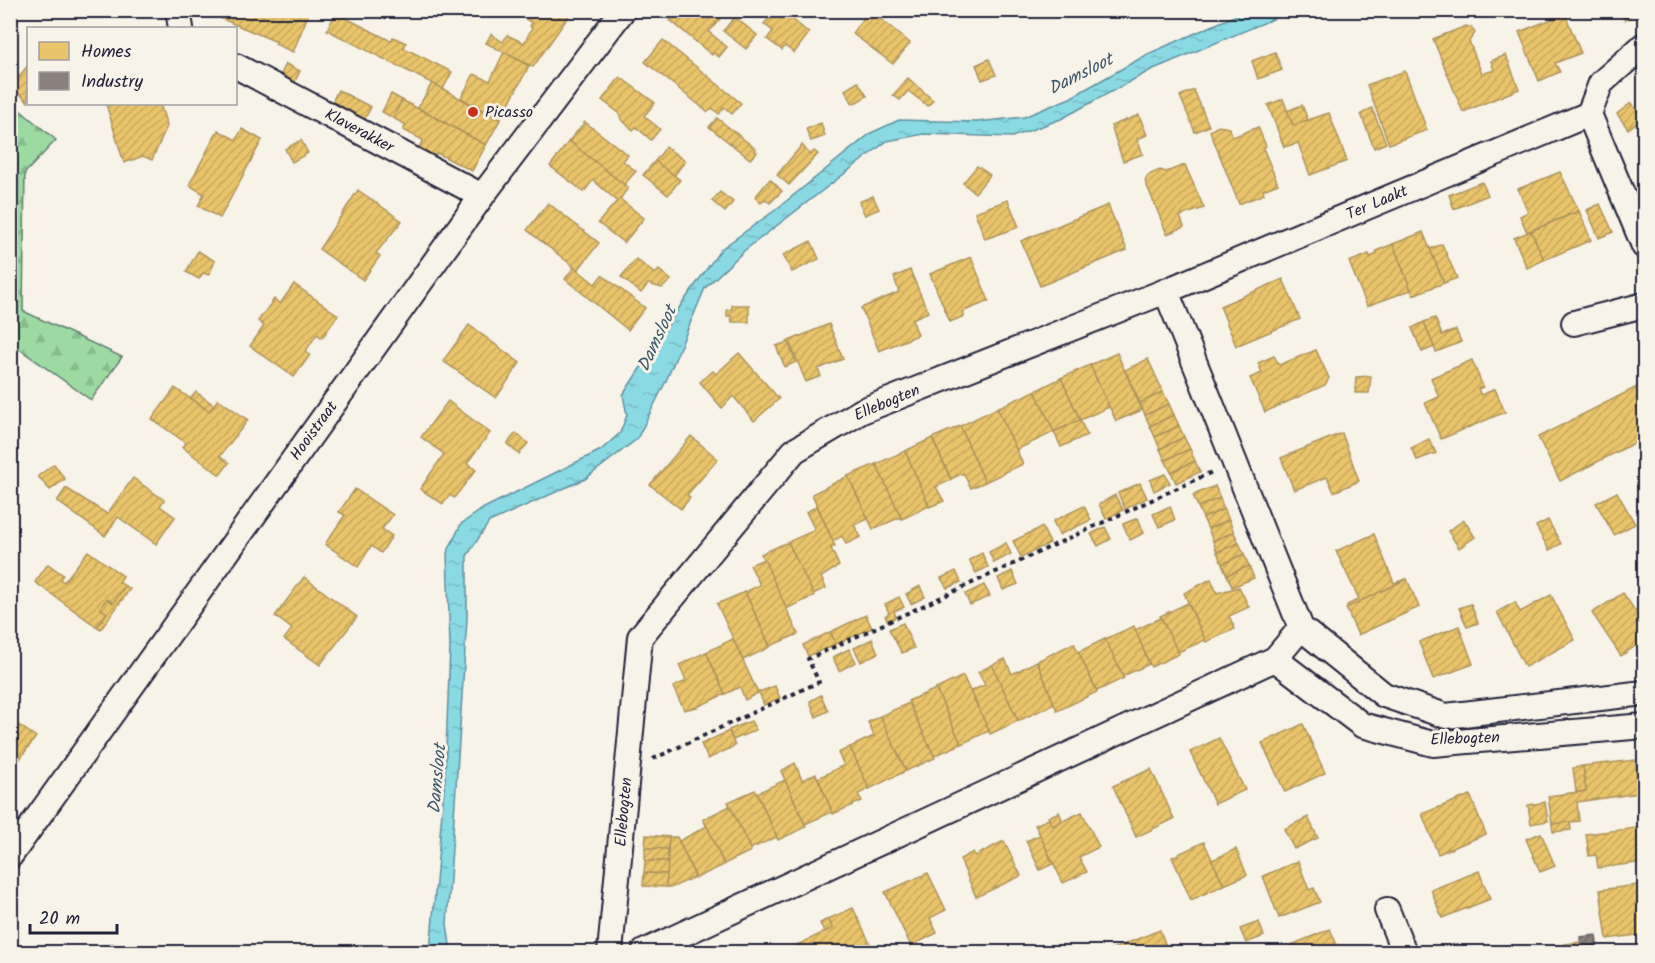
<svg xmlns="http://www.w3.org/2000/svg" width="1655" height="963" font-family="Kalam,sans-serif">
  <defs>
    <pattern id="forest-firs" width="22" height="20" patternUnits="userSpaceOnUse" patternTransform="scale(1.5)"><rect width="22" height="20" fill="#9ddaa2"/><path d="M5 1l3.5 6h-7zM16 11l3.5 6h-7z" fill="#87bb8c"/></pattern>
    <pattern id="water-ripples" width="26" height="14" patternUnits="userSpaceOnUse" patternTransform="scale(1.5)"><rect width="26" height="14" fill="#89dae3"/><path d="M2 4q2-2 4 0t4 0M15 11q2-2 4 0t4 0" fill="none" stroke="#76bbc4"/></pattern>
    <pattern id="homes-hatch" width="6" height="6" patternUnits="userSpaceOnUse" patternTransform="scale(1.5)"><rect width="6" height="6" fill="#e9c46a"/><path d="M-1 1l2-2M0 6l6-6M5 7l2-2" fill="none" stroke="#c8a85d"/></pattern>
    <pattern id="industry-hatch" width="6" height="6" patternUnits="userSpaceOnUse" patternTransform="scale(1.5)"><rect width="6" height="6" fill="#8a817c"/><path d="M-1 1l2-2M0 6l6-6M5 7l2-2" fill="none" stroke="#706967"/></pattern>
  </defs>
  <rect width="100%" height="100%" fill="#f7f3e8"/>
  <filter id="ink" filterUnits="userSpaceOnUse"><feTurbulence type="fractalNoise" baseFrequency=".0167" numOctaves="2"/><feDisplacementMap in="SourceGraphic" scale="12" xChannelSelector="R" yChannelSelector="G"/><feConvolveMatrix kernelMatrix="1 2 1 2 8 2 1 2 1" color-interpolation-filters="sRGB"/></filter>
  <g filter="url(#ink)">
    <path fill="url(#forest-firs)" stroke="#607e6e" stroke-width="1.5" d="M10,102L56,140L25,173L23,311L122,357L91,400L11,343Z"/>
    <path fill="url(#water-ripples)" stroke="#6090a0" stroke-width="1.5" d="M1248,10L1292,11L1151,70L1061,119L1012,137L924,134L887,141L745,250L705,288L666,381L637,439L585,479L489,522L467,556V619L447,924L451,952H430L445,776L450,647L447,553L461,524L484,508L601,450L620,433L627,415L623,395L681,305L721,249L774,211L871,133L899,120L977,122L1024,117L1070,98L1148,54Z"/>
    <g fill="url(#homes-hatch)" stroke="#ad935c" stroke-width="1.5">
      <path d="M223,10H302L309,13L293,52L275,44L277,42L220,18Z"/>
      <path d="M525,10H573L533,67L486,43L491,34L503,42L507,35L524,43L532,28L530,26L532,23L521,16Z"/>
      <path d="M677,10H709L720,19L709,32L727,47L719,57L714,53L712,55L670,20Z"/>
      <path d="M775,10L786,14L809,33L794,53L785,46L782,50L767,39L773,31L764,24Z"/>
      <path d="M870,10L910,43L893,64L852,33Z"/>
      <path d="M1616,10H1635L1625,20Z"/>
      <path d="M336,13L391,41L393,37L406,43L404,48L452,72L443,89L327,30Z"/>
      <path d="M1565,14L1581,53L1555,63L1560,72L1539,81L1519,32Z"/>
      <path d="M735,17L757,35L746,49L723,31Z"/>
      <path d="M1466,26L1472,28L1475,33L1469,41L1482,74L1494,70L1491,61L1506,55L1519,89L1463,112L1433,39Z"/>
      <path d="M663,40L741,103L732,114L724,107L719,114L712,108L708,112L645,62Z"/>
      <path d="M504,52L529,66L500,120L461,98L474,74L490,81Z"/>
      <path d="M1275,52L1282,70L1258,79L1252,61Z"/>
      <path d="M989,59L996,75L982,80L976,65Z"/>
      <path d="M286,64L300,71L293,85L279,78Z"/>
      <path d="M28,65V102L12,86Z"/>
      <path d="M1405,71L1427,130L1389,144L1367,85Z"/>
      <path d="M620,77L655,103L644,116L660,129L651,140L636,127L633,130L621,119L619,113L602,100Z"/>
      <path d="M908,78L933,100L928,106L908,91L900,100L893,95Z"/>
      <path d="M858,82L867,96L853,104L845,90Z"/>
      <path d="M432,83L500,120L486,145L418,108Z"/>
      <path d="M338,90L371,107L362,124L330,106Z"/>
      <path d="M1194,90L1209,126L1195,132L1180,96Z"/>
      <path d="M391,94L402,100L393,118L382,112Z"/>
      <path d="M1283,99L1293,125L1329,113L1347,161L1310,175L1298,143L1284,147L1268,105Z"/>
      <path d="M402,100L486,145L472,171L437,153L433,160L417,151L423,140L403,130L406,125L393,118Z"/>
      <path d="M1631,103L1643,118L1628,129L1617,114Z"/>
      <path d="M106,104H160L167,126L152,160L143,156L124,163Z"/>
      <path d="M1302,105L1308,120L1293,125L1287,111Z"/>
      <path d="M1372,108L1386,143L1374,148L1361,114Z"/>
      <path d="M1139,115L1147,135L1137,139L1143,154L1123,161L1111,126Z"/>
      <path d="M717,118L756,149L754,150L757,152L750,159L709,127Z"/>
      <path d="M585,122L628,155L623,161L636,171L624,185L569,141Z"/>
      <path d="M821,123L825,136L811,141L806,129Z"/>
      <path d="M1218,126L1229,128L1233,137L1258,127L1266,146L1263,148L1278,184L1263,190L1264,194L1239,204L1210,131Z"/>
      <path d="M242,129L262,140L220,218L198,206L204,194L189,185L218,130L236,140Z"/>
      <path d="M301,140L308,153L292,162L285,149Z"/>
      <path d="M569,141L628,188L620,199L644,218L624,243L598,223L617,201L593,180L584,192L550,166Z"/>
      <path d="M802,145L810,155L814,151L818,154L789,185L777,175Z"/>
      <path d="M666,147L685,161L674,176L655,161Z"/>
      <path d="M655,161L680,180L668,195L643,175Z"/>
      <path d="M1185,165L1204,208L1180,216L1184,227L1167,234L1145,181L1148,175L1160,170L1166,172Z"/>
      <path d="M977,166L990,175L975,193L963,183Z"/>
      <path d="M1560,172L1579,211L1527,232L1520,216L1528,212L1518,189Z"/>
      <path d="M770,179L782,191L770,203L765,199L761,203L755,197Z"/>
      <path d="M1482,182L1488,195L1454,209L1449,195Z"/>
      <path d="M358,190L402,221L376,253L380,256L363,280L319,249Z"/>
      <path d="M720,192L733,202L725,212L712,201Z"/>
      <path d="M873,196L879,209L865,215L859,202Z"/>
      <path d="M1008,200L1019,227L985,239L975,212Z"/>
      <path d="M548,203L599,243L578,270L527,230Z"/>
      <path d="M1600,204L1613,232L1599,238L1587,210Z"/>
      <path d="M1108,205L1127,250L1040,286L1021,241Z"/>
      <path d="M1579,211L1591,240L1544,260L1531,231Z"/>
      <path d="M1531,231L1544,260L1527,268L1514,238Z"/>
      <path d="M1423,232L1444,283L1413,295L1393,244Z"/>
      <path d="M811,241L819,259L792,272L783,255Z"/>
      <path d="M1393,244L1411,290L1367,306L1349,262L1369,254L1370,257L1377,254L1376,251Z"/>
      <path d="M1442,244L1457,278L1444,283L1430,249Z"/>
      <path d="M198,251L215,261L209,275L203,273L199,279L186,272Z"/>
      <path d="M971,257L989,301L962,312L964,316L950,322L930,274Z"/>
      <path d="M636,259L655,274L659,270L671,280L662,288L648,284L641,293L621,277Z"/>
      <path d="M574,267L595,284L602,275L645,308L628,330L565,279Z"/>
      <path d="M910,270L928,312L912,319L918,335L879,351L861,308L899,292L894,277Z"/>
      <path d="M1283,279L1300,319L1236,346L1220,306Z"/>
      <path d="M294,284L338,315L322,338L317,334L305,352L310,355L294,377L250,346L264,326L258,321L274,299L280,304Z"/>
      <path d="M732,305H749V322H732L731,316H727V310L732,309Z"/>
      <path d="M1435,318L1442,335L1456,330L1461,342L1436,352L1424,322Z"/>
      <path d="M1424,322L1434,347L1422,352L1412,328Z"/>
      <path d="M829,324L843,359L818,369L821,376L806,382L789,341Z"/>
      <path d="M469,325L520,363L496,398L443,361Z"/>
      <path d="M788,342L796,362L785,367L776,346Z"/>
      <path d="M1316,350L1329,378L1325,385L1265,412L1250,378L1262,373L1258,363L1274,356L1279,365Z"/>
      <path d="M739,353L779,399L754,421L733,396L722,408L700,382L713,371L716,374Z"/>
      <path d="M1117,353L1142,410L1116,421L1090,365Z"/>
      <path d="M1148,359L1163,392L1140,403L1125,370Z"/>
      <path d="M1472,360L1483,387L1478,389L1481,395L1495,389L1505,412L1441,439L1425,403L1439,397L1431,378Z"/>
      <path d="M1090,365L1109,407L1080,420L1061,378Z"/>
      <path d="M1371,376L1369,393H1355L1356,377Z"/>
      <path d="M1061,378L1080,420L1054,432L1035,391Z"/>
      <path d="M1643,384L1644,438L1560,481L1538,437Z"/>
      <path d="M175,388L209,411L218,399L248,420L220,456L229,463L220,475L182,447L186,443L152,419Z"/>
      <path d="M1035,391L1054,432L1016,450L997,408Z"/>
      <path d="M196,392L214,405L209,411L191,398Z"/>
      <path d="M1163,392L1169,404L1145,415L1140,403Z"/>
      <path d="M448,401L490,433L467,463L476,470L454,498L450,495L443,504L420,489L444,454L421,437Z"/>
      <path d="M1169,404L1174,415L1150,426L1145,415Z"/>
      <path d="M997,408L1023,464L985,482L960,426Z"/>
      <path d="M1174,415L1179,426L1155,437L1150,426Z"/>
      <path d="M1080,420L1087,435L1061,447L1054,432Z"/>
      <path d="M960,426L985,482L971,488L963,473L951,479L932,438Z"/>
      <path d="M1179,426L1184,437L1160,449L1155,437Z"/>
      <path d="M516,433L528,443L519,454L507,444Z"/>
      <path d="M1342,433L1359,481L1334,492L1327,477L1294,490L1281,458Z"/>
      <path d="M691,436L718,459L687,495L690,498L681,509L650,485Z"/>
      <path d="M1184,437L1190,449L1165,460L1160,449Z"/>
      <path d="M932,438L951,480L936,487L944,501L929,507L905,451Z"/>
      <path d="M1429,439L1436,453L1417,460L1411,448Z"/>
      <path d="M1190,449L1195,461L1171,472L1165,460Z"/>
      <path d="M905,451L929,506L902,519L876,464Z"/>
      <path d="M1195,461L1200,472L1176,483L1171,472Z"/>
      <path d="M54,464L65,479L50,490L38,476Z"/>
      <path d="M876,464L901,517L873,529L848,476Z"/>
      <path d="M1165,474L1170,483L1154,491L1150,480Z"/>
      <path d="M848,476L868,519L854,525L861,537L846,544L842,536L833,541L812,494Z"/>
      <path d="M133,478L164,500L160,506L175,517L156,544L118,517L105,536L57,501L66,488L107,514Z"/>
      <path d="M1140,483L1147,498L1125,509L1118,493Z"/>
      <path d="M1215,486L1220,498L1198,507L1193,495Z"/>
      <path d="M355,489L393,515L382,529L392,536L381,553L371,546L358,567L325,544L345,515L339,512Z"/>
      <path d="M1617,492L1635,524L1614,535L1596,503Z"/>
      <path d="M1115,495L1123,510L1106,519L1099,504Z"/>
      <path d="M1220,498L1224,509L1203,518L1198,507Z"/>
      <path d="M817,506L835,546L831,548L839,566L821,577L826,588L813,594L788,542L815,530L806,512Z"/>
      <path d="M1084,506L1091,520L1059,535L1053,521Z"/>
      <path d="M1170,506L1175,520L1159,527L1153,514Z"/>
      <path d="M1224,509L1229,520L1208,529L1203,518Z"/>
      <path d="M1138,518L1144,533L1130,540L1123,524Z"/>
      <path d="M1229,520L1234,532L1213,541L1208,529Z"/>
      <path d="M1464,520L1475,537L1459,548L1448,531Z"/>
      <path d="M1548,520L1561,544L1549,550L1536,526Z"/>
      <path d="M1042,527L1050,543L1021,557L1013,541Z"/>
      <path d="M1105,527L1111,539L1098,546L1091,534Z"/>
      <path d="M1234,532L1239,543L1217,552L1213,541Z"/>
      <path d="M1374,534L1394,583L1406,579L1418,607L1359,632L1347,605L1359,599L1336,551Z"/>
      <path d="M788,542L814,596L786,609L761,554Z"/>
      <path d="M1006,543L1011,554L994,563L989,552Z"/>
      <path d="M1239,543L1244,554L1222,564L1217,552Z"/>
      <path d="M88,551L123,576L119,582L125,586L113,603L107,599L100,608L107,613L97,627L35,582L48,564L63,575L60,579L64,582Z"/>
      <path d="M982,553L988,567L976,573L969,560Z"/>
      <path d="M1244,554L1249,566L1227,575L1222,564Z"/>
      <path d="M764,559L798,634L770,646L745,592L760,585L750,565Z"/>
      <path d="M1249,566L1254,578L1232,587L1227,575Z"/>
      <path d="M956,571L961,582L947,588L941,578Z"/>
      <path d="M1012,571L1018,584L1003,590L998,578Z"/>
      <path d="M304,577L357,617L320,665L284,639L292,629L275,616Z"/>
      <path d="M1211,579L1217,593L1239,587L1249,607L1229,616L1235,629L1206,642L1184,593Z"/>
      <path d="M1407,579L1419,607L1358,635L1346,608Z"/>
      <path d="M984,585L990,596L970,605L965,594Z"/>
      <path d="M125,586L130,589L101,629L97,627L107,613L100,608L107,599L113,603Z"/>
      <path d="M920,586L925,597L911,604L906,594Z"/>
      <path d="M745,592L770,647L743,660L717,604Z"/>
      <path d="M1623,593L1644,624V640L1621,656L1592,613Z"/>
      <path d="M1551,595L1575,640L1525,667L1497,612L1515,602L1520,612Z"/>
      <path d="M899,597L904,607L894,611L896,617L888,621L885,616L889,613L885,604Z"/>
      <path d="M1188,603L1205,640L1178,652L1160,616Z"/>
      <path d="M1471,604L1478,623L1467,627L1459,608Z"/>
      <path d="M866,615L872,628L836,644L830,632Z"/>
      <path d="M1161,618L1179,654L1151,667L1135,630Z"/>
      <path d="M903,623L914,648L902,653L889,629Z"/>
      <path d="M1134,626L1149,664L1123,676L1105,639Z"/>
      <path d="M1459,626L1473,664L1433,679L1419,642Z"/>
      <path d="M830,632L836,644L808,656L803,645Z"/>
      <path d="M733,639L758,693L745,700L740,687L725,694L706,652Z"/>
      <path d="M872,639L878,653L861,662L854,648Z"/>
      <path d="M1105,639L1124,678L1097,691L1078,652Z"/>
      <path d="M1074,643L1097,692L1057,711L1037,661Z"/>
      <path d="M849,649L856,662L839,671L833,657Z"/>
      <path d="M706,652L725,694L697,707L684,710L673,687L686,681L679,665Z"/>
      <path d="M1005,659L1012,674L1037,661L1054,704L1018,721L992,665Z"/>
      <path d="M992,665L1018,721L990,734L971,691L985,685L978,672Z"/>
      <path d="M963,676L989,731L961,744L936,689Z"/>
      <path d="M775,686L780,698L764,705L759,692Z"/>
      <path d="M936,689L961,744L934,756L908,701Z"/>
      <path d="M821,695L828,711L816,717L810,701Z"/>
      <path d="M909,703L935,758L906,771L880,716Z"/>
      <path d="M880,716L906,771L869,789L850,747L874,736L868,722Z"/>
      <path d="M10,719L36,737L11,771H10Z"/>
      <path d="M751,721L756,730L733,740L729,730Z"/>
      <path d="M1303,724L1325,773L1285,792L1262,743Z"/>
      <path d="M729,731L735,746L708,759L701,744Z"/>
      <path d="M1219,738L1245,790L1215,804L1190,752Z"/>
      <path d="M850,747L869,789L858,794L862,801L833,814L818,778L844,765L838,753Z"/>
      <path d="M1635,760L1639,793L1577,802L1579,821L1552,824L1548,796L1586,791L1583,766Z"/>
      <path d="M795,763L802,780L816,774L832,812L805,824L781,771Z"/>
      <path d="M1583,766L1586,791L1576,792L1573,768Z"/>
      <path d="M1151,769L1174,819L1136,837L1113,786Z"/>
      <path d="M785,780L806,827L778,840L757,793Z"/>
      <path d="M755,790L777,837L750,849L728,802Z"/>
      <path d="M1470,795L1486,834L1438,854L1422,814Z"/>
      <path d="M1545,802L1548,821L1531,824L1528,805Z"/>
      <path d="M730,806L751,851L724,864L703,819Z"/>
      <path d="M1059,812L1063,821L1052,826L1048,817Z"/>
      <path d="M1082,812L1099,847L1079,857L1087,872L1063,883L1035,825L1049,819L1052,826Z"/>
      <path d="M1308,817L1318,838L1294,849L1284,829Z"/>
      <path d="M1570,822L1571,830L1553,832L1552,824Z"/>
      <path d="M707,826L724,865L696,878L679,841Z"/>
      <path d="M1644,827V862L1598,868L1596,855L1589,856L1586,834Z"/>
      <path d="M1541,833L1555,866L1540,872L1526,839Z"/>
      <path d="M646,835L669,837L668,849L645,848Z"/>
      <path d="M1040,835L1053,864L1040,870L1026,841Z"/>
      <path d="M669,837H677L695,877L673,887H666Z"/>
      <path d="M1004,841L1021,876L976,897L960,859L973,852L975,856Z"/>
      <path d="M1204,842L1224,885L1191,900L1172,857Z"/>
      <path d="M645,848L668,849V861H645Z"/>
      <path d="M1236,849L1247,875L1224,885L1212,860Z"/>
      <path d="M645,861H668L667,874L644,873Z"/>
      <path d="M1298,861L1309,890L1314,888L1320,902L1279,918L1263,876Z"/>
      <path d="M1479,871L1490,899L1442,918L1431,890Z"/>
      <path d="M644,873L667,874L666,887L643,886Z"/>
      <path d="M928,873L946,910L930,918L937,933L911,946L885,892Z"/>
      <path d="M1644,884V934L1607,939L1600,890Z"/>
      <path d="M853,908L873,950L803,952L799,944L833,928L828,919Z"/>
      <path d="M828,919L833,928L824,932L820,923Z"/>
      <path d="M1259,922L1264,936L1246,943L1240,929Z"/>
      <path d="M1330,929L1340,952H1285L1284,948Z"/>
      <path d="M1160,930L1168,952H1111L1110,950Z"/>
      <path d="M1590,941L1592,952H1568L1565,944Z"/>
      <path d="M112,943L125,952H105Z"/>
      <path d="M799,944L803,952H781Z"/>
    </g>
    <path fill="url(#industry-hatch)" stroke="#6b6468" stroke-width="1.5" d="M1596,935L1598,951L1581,952L1580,937Z"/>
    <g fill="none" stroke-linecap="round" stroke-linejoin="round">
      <defs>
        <g id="street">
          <path d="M178,10L181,28"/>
          <path d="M236,66L482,196"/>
          <path d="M1589,114L1601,83L1644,45"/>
          <path d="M1166,291L1589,114L1644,246"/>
          <path d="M1574,323L1644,305"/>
          <path d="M1275,659L1362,725L1433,744L1644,726"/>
          <path d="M10,856L482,196L623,10"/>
          <path d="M1387,910L1404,952"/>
          <path d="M610,952L640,637L794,451L862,411L1166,291L1301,628L1384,695L1446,716L1644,693"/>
          <path d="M644,952L1275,659L1301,628"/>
        </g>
      </defs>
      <use href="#street" stroke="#22223b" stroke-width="28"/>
      <path stroke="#22223b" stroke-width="4" stroke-dasharray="4.5 4.5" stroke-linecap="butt" d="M653,759L819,682L808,659L1212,472"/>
      <use href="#street" stroke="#f7f3e8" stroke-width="24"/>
    </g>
  </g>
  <circle fill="#c8321e" stroke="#f7f3e8" stroke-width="2" cx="473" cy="112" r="6"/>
  <g text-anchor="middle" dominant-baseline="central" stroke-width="6" stroke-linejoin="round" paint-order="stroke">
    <g font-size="16" fill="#22223b" stroke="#f7f3e8" text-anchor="start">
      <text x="485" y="112">Picasso</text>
    </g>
    <g font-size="16" fill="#22223b" stroke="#f7f3e8">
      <text transform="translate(359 131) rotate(28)">Klaverakker</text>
      <text transform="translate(1377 203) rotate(-23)">Ter Laakt</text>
      <text transform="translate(887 403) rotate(-23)">Ellebogten</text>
      <text transform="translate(314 431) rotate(-54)">Hooistraat</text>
      <text transform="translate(1465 739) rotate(-2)">Ellebogten</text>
      <text transform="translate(624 812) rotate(-85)">Ellebogten</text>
    </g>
    <g font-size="18" font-style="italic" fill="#41596d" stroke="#f7f3e8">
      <text transform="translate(1081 75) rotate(-27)">Damsloot</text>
      <text transform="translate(658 339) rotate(-65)">Damsloot</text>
      <text transform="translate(438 779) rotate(-85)">Damsloot</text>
    </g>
  </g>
  <rect width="1655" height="963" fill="none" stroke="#f7f3e8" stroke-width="36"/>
  <rect x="18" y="18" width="1619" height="927" fill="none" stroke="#22223b" stroke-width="2" filter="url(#ink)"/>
  <rect x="27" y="27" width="210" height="78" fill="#f7f3e8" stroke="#a29fa3" stroke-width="1.5"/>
  <rect x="39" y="42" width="30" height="18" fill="#e9c46a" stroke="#a29fa3" stroke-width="1.5"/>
  <text x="81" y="57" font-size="18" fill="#22223b">Homes</text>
  <rect x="39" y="72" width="30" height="18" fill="#8a817c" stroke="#a29fa3" stroke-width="1.5"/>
  <text x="81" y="87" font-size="18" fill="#22223b">Industry</text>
  <path d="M30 924v9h87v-9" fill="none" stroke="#22223b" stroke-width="3"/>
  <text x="39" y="924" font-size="18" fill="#22223b" stroke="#f7f3e8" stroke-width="4.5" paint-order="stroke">20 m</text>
</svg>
